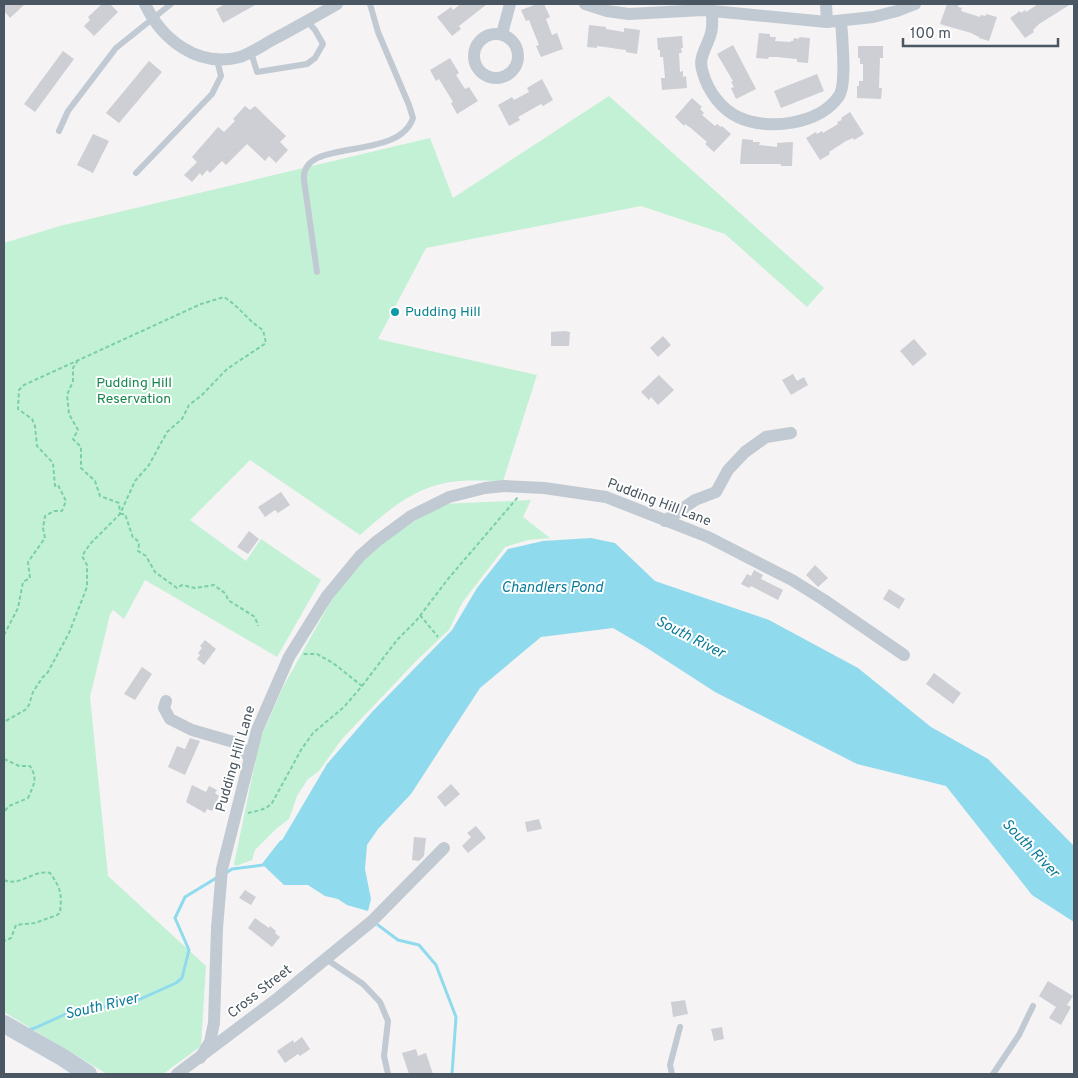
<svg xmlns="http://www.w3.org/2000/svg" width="1078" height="1078" font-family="Overpass,sans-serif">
  <rect width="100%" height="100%" fill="#f5f3f3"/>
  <g fill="#c3f1d5">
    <path d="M609,96L824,288L807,307L725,234L641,206L426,248L378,339L537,375L503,481C485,481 464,479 445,483C410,490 385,513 360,535L250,460L190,520L246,561L261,539L321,580L277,657L145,580L124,619L113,610L110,614L90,697L108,876L206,966L201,1046L163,1074H107L4,1012V243L60,226L430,138L453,198Z"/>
    <path d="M531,500L523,517L550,538L528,540L505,547L462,603L449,630L417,660L342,739L319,771L308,779L297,796L289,819L277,828L255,850L252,860L236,866L234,864L260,739L283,687L341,583L368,551L441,504Z"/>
  </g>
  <path fill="#90daee" d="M591,538L615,543L655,581L769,620L858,668L931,727L988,759L1074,846V922L1032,895L946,786L857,764L715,692L647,648L613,628L541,637L480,688L411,794L378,829L367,845L365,869L371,899L368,911L347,905L338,899L325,896L308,885H284L263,865L281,842L327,764L372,712L452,630L477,588L508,549L543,541Z"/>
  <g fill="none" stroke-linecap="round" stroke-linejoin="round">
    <g stroke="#90daee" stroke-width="3">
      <path d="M226,873L232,869L263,865L281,842L285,841"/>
      <path d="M378,925L398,940L419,945L436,965L456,1017L452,1074"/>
      <path d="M27,1030L35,1028L68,1013L136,1001L176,983L182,978L189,950L175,918L185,897L218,877"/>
    </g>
  </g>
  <g fill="#cdcfd5">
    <path d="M4,4H25L10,18L4,11Z"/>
    <path d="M102,4H110L118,12L94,36L84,26L90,20L88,17Z"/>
    <path d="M225,4H257L223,23L216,9Z"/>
    <path d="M461,4H487L459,26L461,29L452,36L437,17L451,7L453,10Z"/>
    <path d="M537,4H544L550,17L546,19L552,35L557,33L563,49L541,57L536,46L539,45L529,20L526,21L521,10Z"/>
    <path d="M947,4H959L958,7L962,8L961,11L980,17L981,15L986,16V14L997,17L989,41L979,38V37L971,33L940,24Z"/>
    <path d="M1038,4H1071L1039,24L1033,30L1034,32L1025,38L1010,18L1020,11L1021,13L1025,10L1026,12Z"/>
    <path d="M589,25L606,27V29L624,32V28L640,30L637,54L626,52V50L597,46V48L587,47Z"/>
    <path d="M759,33L770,34V37H776L775,41L790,42L791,41H793L794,38L799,39V37L810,38L808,63L797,62V59L776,57H769L768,59L756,58Z"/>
    <path d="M682,36L683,48H681L682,53H679L680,72L683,71V77L686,76L687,88L662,90L661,78H665L663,57H660V50H658L657,38Z"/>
    <path d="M733,45L756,89L736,99L731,88L734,87L731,82L733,81L717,54Z"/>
    <path d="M858,46H883V58H880L879,88H882L881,99L857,98V86H859V81H863V64H860V58H858Z"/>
    <path d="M63,51L74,59L35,112L24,104Z"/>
    <path d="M450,58L459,73L456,75L465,89L469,87L478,101L457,114L451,103L453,102L439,79L436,81L430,70Z"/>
    <path d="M149,61L162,72L119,123L106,113Z"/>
    <path d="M817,74L824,91L781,108L774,91Z"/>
    <path d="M542,79L553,100L543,106L541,104L518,117L520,120L509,126L498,105L512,97L514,100L529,92L527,88Z"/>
    <path d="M692,98L702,107L700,109L704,113L702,115L715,126L717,124L721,127L722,126L731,134L714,152L705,144L707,142L692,129L685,124L684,126L675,117Z"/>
    <path d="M245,106L250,110L255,106L286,136L280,142L288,150L276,163L269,156L265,161L247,144L226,165L222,161L210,173L207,170L202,176L200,173L192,182L184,175L197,162L192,157L218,127L224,132L235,121L233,119Z"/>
    <path d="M850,112L864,134L854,140L853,138L846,141L829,152L830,154L820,160L806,138L816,132L817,134L822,131L823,133L838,124L837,122L842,120L841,118Z"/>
    <path d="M93,134L109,141L93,173L77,165Z"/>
    <path d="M742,139L753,140V142H760L759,145L777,147V143L793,142L792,166H781V164H740Z"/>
    <path d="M565,331L570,332L569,346H551V332Z"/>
    <path d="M663,336L671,345L658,357L650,348Z"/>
    <path d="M914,339L927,354L913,366L900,351Z"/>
    <path d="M793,374L797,381L804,377L808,385L791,395L782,380Z"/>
    <path d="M659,375L674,390L658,405L651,397L649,400L641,392Z"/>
    <path d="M281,492L290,505L278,513L275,510L265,517L258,507Z"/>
    <path d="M249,531L259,539L248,554L237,547Z"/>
    <path d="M815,565L828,578L818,587L806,575Z"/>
    <path d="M754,570L763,575L761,579L783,590L778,600L751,586L749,588L741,584L747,574L751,576Z"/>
    <path d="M889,589L905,599L899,609L883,599Z"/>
    <path d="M205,640L216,649L204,665L197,659L200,655L198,653L202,648L200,646Z"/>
    <path d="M142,667L152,674L135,700L124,694Z"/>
    <path d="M934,673L961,693L953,704L926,684Z"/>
    <path d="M190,738L200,741L185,775L168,767L177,746L185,749Z"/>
    <path d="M451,784L460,794L445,807L437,797Z"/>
    <path d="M192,785L206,792L209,786L217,790L215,793L219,796L212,811L207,809L205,813L186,802Z"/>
    <path d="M539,819L542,829L527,832L525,822Z"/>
    <path d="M476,826L486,838L468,853L462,846L471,837L467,833Z"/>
    <path d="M414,837L426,838L424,856L419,861L412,860Z"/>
    <path d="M245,890L256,897L251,905L239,898Z"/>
    <path d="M255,918L269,928L270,926L276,931L275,933L280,937L272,947L248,928Z"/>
    <path d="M1048,981L1073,996L1067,1005L1071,1007L1061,1025L1049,1018L1056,1007L1039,996Z"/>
    <path d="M685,1000L688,1014L673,1017L671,1002Z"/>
    <path d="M722,1027L724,1039L714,1041L711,1029Z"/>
    <path d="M302,1037L310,1049L300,1056L298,1054L285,1063L277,1051L293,1040L294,1043Z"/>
    <path d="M416,1049L418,1056L426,1053L433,1074H409L402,1053Z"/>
  </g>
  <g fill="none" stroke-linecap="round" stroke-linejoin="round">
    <g stroke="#7ad0a6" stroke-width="2" stroke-dasharray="4 2.5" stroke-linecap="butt">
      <path d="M78,360L73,368V381L67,395L69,414L78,430L73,439L81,447V468L95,481L100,496L119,503L120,514"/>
      <path d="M120,514H125L133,538L137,540L139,544L138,551L146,556L155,572L177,588L182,585L195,588L214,585L226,594L228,600L255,617L258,626"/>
      <path d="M420,615L438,637"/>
      <path d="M4,635L18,608L23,582L30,578L28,562L45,538L43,528L45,516L54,511H62L66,501L58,485L55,486L53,463L37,446L35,426L32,419L18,409L19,390L24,385L201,304L224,297C240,307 247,320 263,330L266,343L227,369L202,395L189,405L182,419L167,432L149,465L135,481L120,514L90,544L82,556L87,565V587L69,633L48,672L42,678L33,692L29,705L25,710L4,722"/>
      <path d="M362,686L397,640L416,621L448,579L518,497"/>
      <path d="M4,759L19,766H30C38,779 34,784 28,798L9,806L4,812"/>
      <path d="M248,813C256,811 266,810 272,803L301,750L313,733L344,707L362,686L333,663L317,654H303"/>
      <path d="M4,880C21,887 33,869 50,873C61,888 62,894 60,913L57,915L35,923L16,925L11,938L4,941"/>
    </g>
    <g stroke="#c1cad2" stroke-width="6">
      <path d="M251,52L257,72L307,64L315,58L323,44L315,30L307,21"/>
      <path d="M59,131L68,111L116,48L171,4"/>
      <path d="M136,173L212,94L221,76L217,60"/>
      <path d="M317,272L304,180C300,136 398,163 413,118L409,105L378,32L370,4"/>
      <path d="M326,959L363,984L380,1002L388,1021L384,1056L388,1074"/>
      <path d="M672,1074L670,1065L680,1027"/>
      <path d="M993,1074L1019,1035L1033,1006"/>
    </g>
    <g stroke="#c1cad2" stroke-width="12">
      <path d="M145,4C162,40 198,68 240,57C252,53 263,45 274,39C295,28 316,16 337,4"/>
      <path d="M585,4L607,11L629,14L703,10L827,22L873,17L897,11L915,4"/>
      <path d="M826,4L827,22"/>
      <path d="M712,11C712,18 713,27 711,33C707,48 697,58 703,73C708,91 721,109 738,117C767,131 819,125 839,96C847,84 842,37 841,21"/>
      <circle cx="496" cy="56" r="22"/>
      <path d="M502,34L510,4"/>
      <path d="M665,521L695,500L716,492L728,470L745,452L766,437L791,433"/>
      <path d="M166,701L164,708L170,719L192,730L237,743L250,758"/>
      <path d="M200,1058L210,1042L214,1023L217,928L222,869L257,730L289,657L327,596L360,556L377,541L411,516L449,497L485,488L504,486L544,488L606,497L708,537L792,580L824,600L904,655"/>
      <path d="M177,1074L278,998L372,921L444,848"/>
    </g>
    <path stroke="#c1cbd6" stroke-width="18" d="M4,1024L62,1057L88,1074"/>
  </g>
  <circle fill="#0f9aa8" stroke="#fff" stroke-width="2" cx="395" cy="312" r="5"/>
  <g text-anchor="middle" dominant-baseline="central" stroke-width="4" stroke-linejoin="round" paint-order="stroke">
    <g font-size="14" fill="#0d838f" stroke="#fff" text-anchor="start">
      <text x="405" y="312">Pudding Hill</text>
    </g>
    <g font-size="14" fill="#17864f" stroke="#fff">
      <text x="134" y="383">Pudding Hill<tspan x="134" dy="16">Reservation</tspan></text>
    </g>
    <g font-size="14" fill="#4a5661" stroke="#fff">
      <text transform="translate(659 503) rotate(21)">Pudding Hill Lane</text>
      <text transform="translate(236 759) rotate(-74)">Pudding Hill Lane</text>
      <text transform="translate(260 992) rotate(-38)">Cross Street</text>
    </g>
    <g font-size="15" font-style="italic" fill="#0c7c9b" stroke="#fff">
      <text x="552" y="588">Chandlers Pond</text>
      <text transform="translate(690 638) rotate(27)">South River</text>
      <text transform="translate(1030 849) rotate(46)">South River</text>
      <text transform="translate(102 1007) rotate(-13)">South River</text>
    </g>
  </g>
  <rect width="1078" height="1078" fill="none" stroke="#4a5661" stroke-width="10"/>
  <path d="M903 38v8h155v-8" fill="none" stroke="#4a5661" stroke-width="2.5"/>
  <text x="910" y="38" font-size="15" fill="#4a5661" stroke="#ffffff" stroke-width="4" paint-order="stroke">100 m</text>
</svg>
